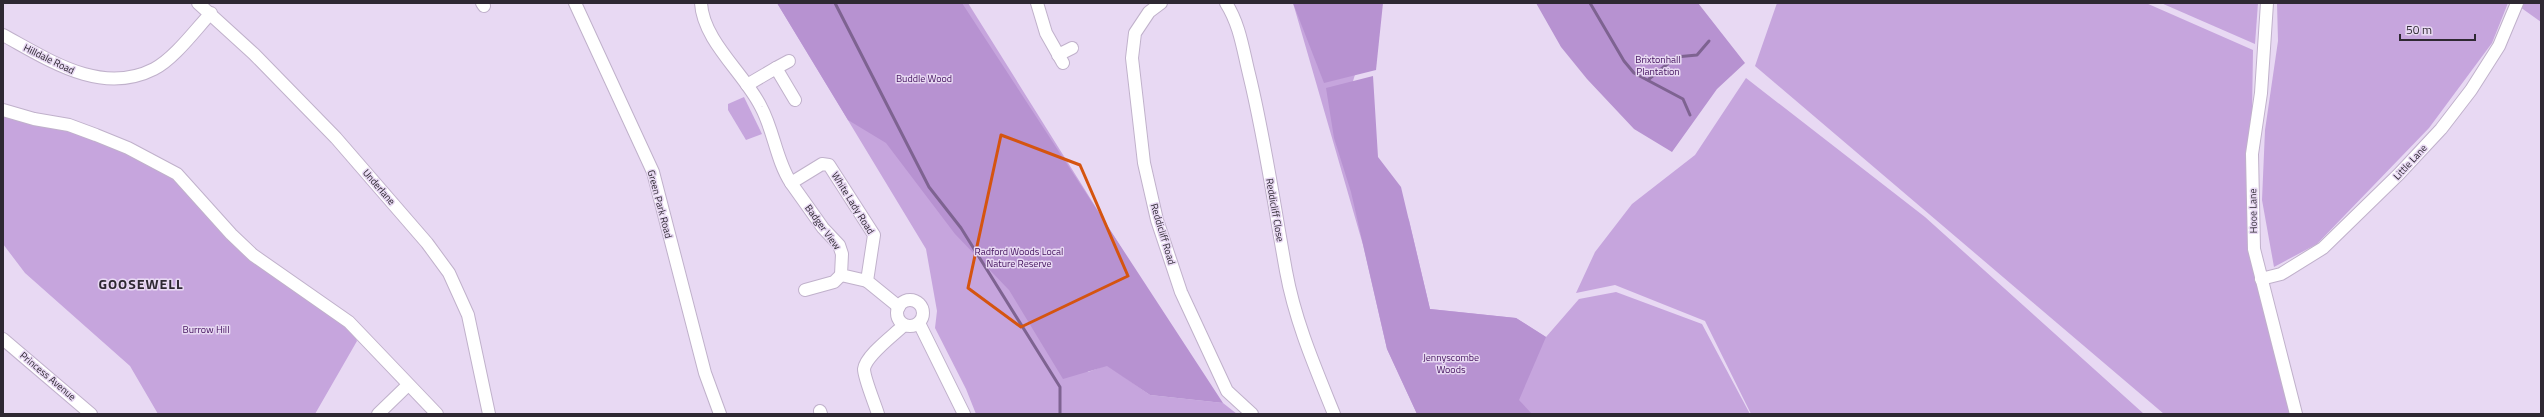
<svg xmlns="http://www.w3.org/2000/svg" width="2544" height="417" font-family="'Titillium Web',sans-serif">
  <rect width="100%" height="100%" fill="#e8d9f3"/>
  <g fill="#c6a5dd">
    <path d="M777,3H968L1122,249L1079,354L1088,372L1107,365L1150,395L1223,403L1237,414H976L966,389L935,328L937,311L926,249Z"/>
    <path d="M1293,3H1359L1357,68L1347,101L1409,220L1430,309L1516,318L1546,337L1579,299L1616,292L1702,324L1750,414H1417L1387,349L1363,245Z"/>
    <path d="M1777,3H2146L2253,50L2250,250L2292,414H2164L1755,66Z"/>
    <path d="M2161,3H2258L2255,44Z"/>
    <path d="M2277,3H2508L2492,43L2429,128L2317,244L2274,267L2262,200L2265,130L2278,41Z"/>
    <path d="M2523,3H2541V22L2520,7Z"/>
    <path d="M1746,78L1925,217L2144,414H1751L1705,321L1615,285L1576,293L1595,252L1632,204L1695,155Z"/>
    <path d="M744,97L762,134L746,140L728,110V104Z"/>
    <path d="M3,114L65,128L103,142L174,177L215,220L353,331L357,341L315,414H158L130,366L25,273L3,244Z"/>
  </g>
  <g fill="#b792d1">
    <path d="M777,3H962L1223,403L1150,395L1107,366L1063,379L1009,290L955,234L886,143L848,120Z"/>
    <path d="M1293,3H1383L1376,70L1324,83Z"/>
    <path d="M1536,3H1698L1745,63L1717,89L1672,152L1634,129L1587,79L1561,47Z"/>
    <path d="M1373,76L1378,157L1401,187L1430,309L1516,318L1546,337L1519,400L1532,414H1417L1387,349L1351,192L1334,138L1326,88Z"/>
  </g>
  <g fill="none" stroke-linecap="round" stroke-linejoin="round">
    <g stroke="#7e6391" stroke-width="3">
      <path d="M835,3L929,187L961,228L1060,387V414"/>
      <path d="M1590,3L1624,61L1634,73L1683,99L1690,115"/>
      <path d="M1649,79L1676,57L1697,55L1709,41"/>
    </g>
    <defs>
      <g id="street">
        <path d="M198,3L254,54L336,138L427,243L449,273L468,315L489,414"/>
        <path d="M482,3L484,6"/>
        <path d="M575,3L653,172L705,373L720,414"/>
        <path d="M701,3C703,41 745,74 761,107C774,131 776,160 791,183L822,164L829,165L874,235L867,281L899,307"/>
        <path d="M1037,3L1046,33L1063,63"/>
        <path d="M1161,3L1149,12L1135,33L1132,58L1144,163L1157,220L1181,292L1227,391L1252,414"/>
        <path d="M1226,3C1240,25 1243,50 1249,74C1265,139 1274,205 1286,271C1295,321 1315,367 1334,414"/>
        <path d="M2267,3L2261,93L2252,154L2254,249L2296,414"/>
        <path d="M3,35C49,60 101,96 154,69C174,59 196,29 211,13"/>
        <path d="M1058,55L1072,48"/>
        <path d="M776,68L789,61"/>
        <path d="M747,85L776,68L795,100"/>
        <path d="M3,110L34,119L69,125L96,135L128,148L177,174L231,234L253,255L349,322L437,414"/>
        <path d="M791,183L823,228L839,245L842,254L841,275L867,281"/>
        <path d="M2261,279L2281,274L2323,248L2399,174L2441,129L2471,90L2499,46L2517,3"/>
        <path d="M805,290L834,282L841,275"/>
        <circle cx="910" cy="313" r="13"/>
        <path d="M919,323L964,414"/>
        <path d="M3,339L91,414"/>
        <path d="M820,411L821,414"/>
        <path d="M378,414L408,385"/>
        <path d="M878,414C875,404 864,378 864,369C866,355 894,335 904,325"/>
      </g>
    </defs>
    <use href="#street" stroke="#c0b1cb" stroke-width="14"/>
    <use href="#street" stroke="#fff" stroke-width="12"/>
  </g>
  <path fill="none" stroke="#d55410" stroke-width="3" stroke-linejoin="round" d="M1001,135L1080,165L1128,276L1021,327L968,288Z"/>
  <g text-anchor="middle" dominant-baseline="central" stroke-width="3" stroke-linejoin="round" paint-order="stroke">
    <g font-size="10" fill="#2e2832" stroke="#e8d9f3">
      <text transform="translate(49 59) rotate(26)">Hilldale Road</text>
      <text transform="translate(2410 162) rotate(-47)">Little Lane</text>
      <text transform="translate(379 187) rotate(49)">Underlane</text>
      <text transform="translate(853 203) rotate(58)">White Lady Road</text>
      <text transform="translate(660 204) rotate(75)">Green Park Road</text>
      <text transform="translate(1275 210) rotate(80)">Reddicliff Close</text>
      <text transform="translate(2253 211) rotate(-91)">Hooe Lane</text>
      <text transform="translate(823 227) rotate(54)">Badger View</text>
      <text transform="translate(1163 234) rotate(73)">Reddicliff Road</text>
      <text transform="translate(48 376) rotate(40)">Princess Avenue</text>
    </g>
    <g font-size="10" fill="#44135e" stroke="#e8d9f3">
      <text x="1658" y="59">Brixtonhall<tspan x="1658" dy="12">Plantation</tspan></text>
      <text x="924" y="78">Buddle Wood</text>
      <text x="1019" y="251">Radford Woods Local<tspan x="1019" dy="12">Nature Reserve</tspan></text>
      <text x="206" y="329">Burrow Hill</text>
      <text x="1451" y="357">Jennyscombe<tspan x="1451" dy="12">Woods</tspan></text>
    </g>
    <g font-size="14" font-weight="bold" letter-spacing="1" fill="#2e2832" stroke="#e8d9f3">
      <text x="141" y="283">GOOSEWELL</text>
    </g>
  </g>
  <rect width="2544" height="417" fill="none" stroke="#2e2832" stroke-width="8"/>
  <path d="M2400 34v6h75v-6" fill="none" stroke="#2e2832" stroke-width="2"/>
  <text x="2406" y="34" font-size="12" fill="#2e2832" stroke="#e8d9f3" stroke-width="3" paint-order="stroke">50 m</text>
</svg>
